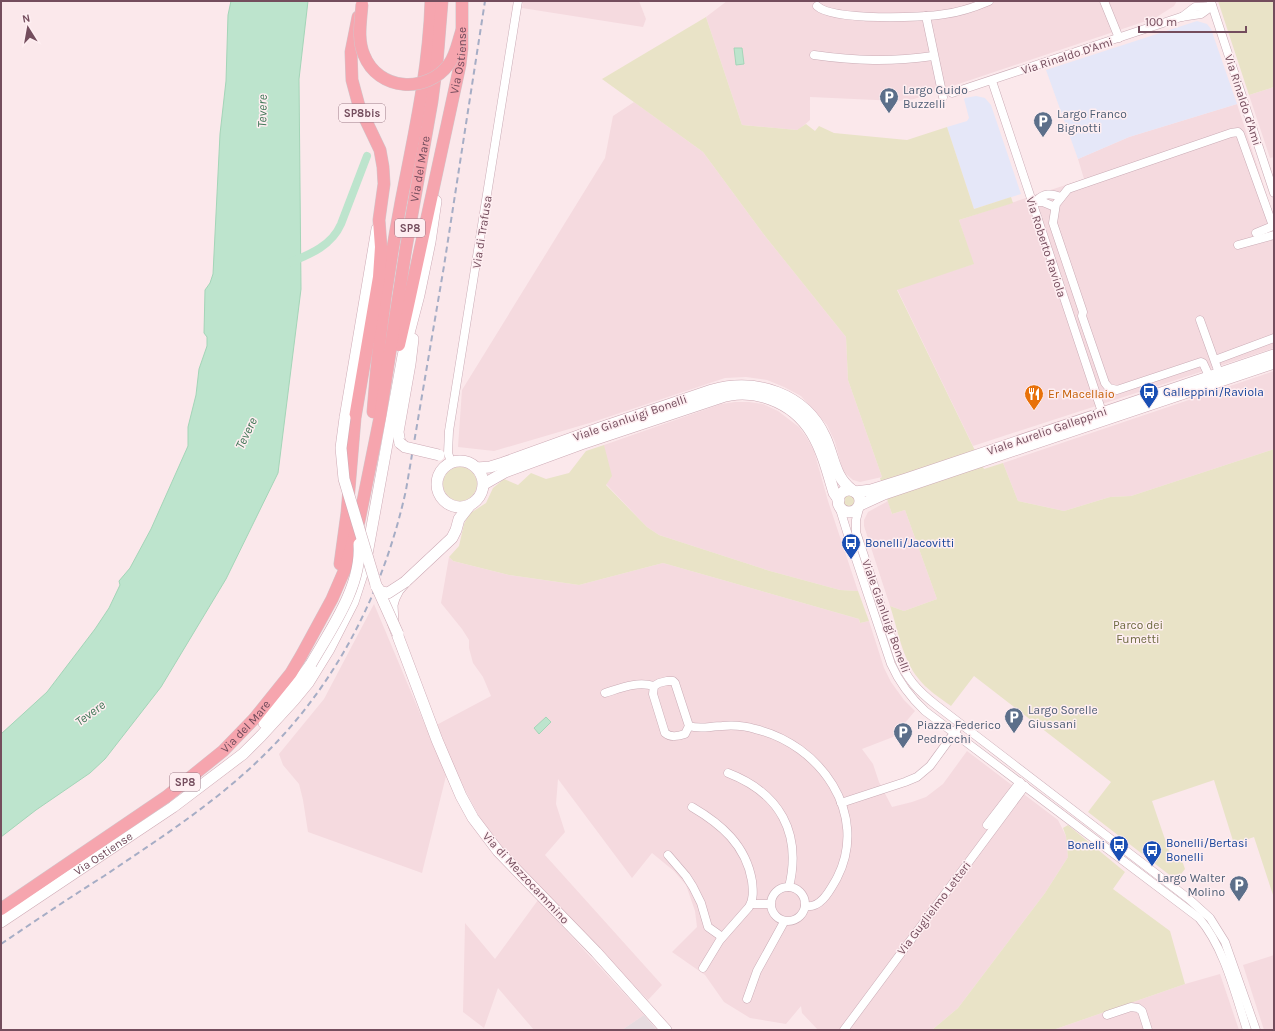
<svg xmlns="http://www.w3.org/2000/svg" width="1275" height="1031" font-family="Karla,sans-serif">
  <rect width="100%" height="100%" fill="#fbe8eb"/>
  <g fill="#f5dadf">
    <path d="M523,1H639L646,19L643,27L522,8Z"/>
    <path d="M727,1H1177L1174,6L1155,18L914,99L898,101L810,97V120L801,128L797,130L742,125L706,17Z"/>
    <path d="M1274,87V157L1270,158L1249,95Z"/>
    <path d="M634,102L703,152L765,236L846,337L848,380L882,477L860,482L853,480L846,474L842,468L835,442L827,425L801,396L784,387L767,380L746,377L725,378L593,422L494,451L458,447L462,390L605,158L613,116Z"/>
    <path d="M1237,104L1274,217V348L973,446L897,289L973,264L959,220L1084,179L1078,159L1129,137Z"/>
    <path d="M1274,371V449L1131,496L1110,497L1064,511L1018,501L1003,463Z"/>
    <path d="M735,402H749L763,404L778,411L799,427L807,438L814,451L828,501L858,591L840,590L770,571L659,535L647,527L606,484L604,445L721,404Z"/>
    <path d="M888,501L892,514L905,510L937,599L904,611L890,606L864,526V520L868,512Z"/>
    <path d="M449,557L453,561L509,575L579,585L663,563L859,619L860,623L869,621L884,668L891,682L904,700L915,711L893,737L862,749L873,764L879,782L892,807L912,802L926,797L943,784L967,751L1058,820L1066,836L1068,857L1045,893L958,1008L932,1030H818L802,1013L801,1006L786,1024L750,1018L724,1002L705,975L672,952L697,927L695,911L686,885L674,871L652,853L632,878L558,779L556,804L565,832L545,855L662,985L648,1000L518,865L487,831L456,773L446,776L422,873L308,832L303,800L299,784L283,765L279,754L324,699L374,604L427,730L491,696L483,677L473,663L469,648V640L462,629L441,603Z"/>
    <path d="M538,900L644,1015L622,1030H534L498,988L484,1028L463,1012L465,923L495,959Z"/>
    <path d="M1274,955V1030H1264L1243,965Z"/>
    <path d="M1220,974L1239,1030H1053L1185,984Z"/>
  </g>
  <path fill="#e7dbdf" d="M644,1015L657,1030H622Z"/>
  <g fill="#e5e7f8">
    <path d="M1197,21L1207,24L1211,29L1237,104L1129,137L1078,159L1046,70Z"/>
    <path d="M976,96L985,98L991,105L1021,194L974,209L947,127L967,121L969,118L964,99L965,98Z"/>
  </g>
  <g fill="#e9e3c7">
    <path d="M1218,1H1274V87L1249,95Z"/>
    <path d="M706,17L742,125L797,130L806,124L815,131L819,126L834,133L907,140L947,127L974,209L1011,197L1013,203L959,220L974,264L897,290L984,469L1003,463L1018,501L1064,511L1110,497L1131,496L1274,449V898L1254,837L1234,844L1214,780L1152,801L1171,857L1180,855L1185,869L1176,880L1088,812L1111,782L974,676L951,706C940,698 926,689 918,678C902,658 898,630 890,606L904,611L937,599L905,510L892,514L880,478L882,477L848,380L846,337L765,236L703,152L602,79Z"/>
    <path d="M604,445L612,476L606,485L647,527L659,535L770,571L840,590L858,591L869,621L860,623L859,619L663,563L579,585L509,575L453,561L449,557L459,546L464,524L469,514L486,503L493,488L504,479L518,485L531,473L546,479L569,473L586,451Z"/>
    <circle cx="460" cy="484" r="17"/>
    <circle cx="850" cy="501" r="7"/>
    <path d="M1068,825L1125,872L1113,889L1170,931L1185,984L1053,1030H932L958,1008L1045,893L1068,857L1066,836L1063,828Z"/>
  </g>
  <g fill="#bde4cd" stroke="#a4d5b8">
    <path d="M231,1H308L299,79L301,289L278,473L226,579L161,687L105,759L90,773L36,810L1,837V734L47,692L95,629L109,608L120,585L119,581L130,568L151,529L188,446V427L196,395L199,369L207,346V337L204,333L205,290L210,283L213,274L220,134L226,81L228,15Z"/>
    <path d="M734,48H742L744,64L736,65Z"/>
    <path d="M546,717L551,722L539,734L534,728Z"/>
  </g>
  <g fill="none" stroke-linecap="round" stroke-linejoin="round">
    <path stroke="#bde4cd" stroke-width="8" d="M291,262C311,254 332,245 341,224L367,156"/>
    <defs>
      <g id="street">
        <path d="M1104,1L1119,38"/>
        <path d="M1211,2L1274,193"/>
        <path d="M817,6C833,21 923,18 945,14C960,12 975,7 989,1"/>
        <path d="M926,16L943,97"/>
        <path d="M1182,17L1195,7L1212,6"/>
        <path d="M814,55C856,61 891,62 933,56"/>
        <path d="M992,81L1102,412"/>
        <path d="M952,93L1181,17L1201,14L1212,6"/>
        <path d="M1036,201C1044,193 1051,193 1061,197"/>
        <path d="M1033,202H1043L1055,207"/>
        <path d="M1238,245L1274,235"/>
        <path d="M1200,320L1219,373"/>
        <path d="M1215,360L1274,338"/>
        <path d="M1209,376L1203,363L1201,362L1117,390L1109,388L1105,383L1082,316L1083,312L1053,223L1056,204L1068,189L1231,133L1238,132L1240,134L1273,226L1256,233"/>
        <path d="M451,462L448,453L449,431L518,1"/>
        <path d="M860,505L856,520V532L898,657C906,678 918,691 936,705L1189,899L1210,918L1225,942L1256,1030"/>
        <path d="M839,506L848,535L891,664C899,682 910,697 925,711L1199,918C1224,947 1235,993 1247,1030"/>
        <path d="M667,681H673L675,683L689,726L685,734C678,736 671,738 665,733L653,694L654,686L659,683Z"/>
        <path d="M605,693C621,688 637,681 654,686"/>
        <path d="M689,726C701,730 710,726 722,726C733,725 745,726 755,729C820,744 870,814 837,878C830,890 821,909 805,906"/>
        <path d="M728,773C780,793 802,833 789,887"/>
        <path d="M841,803L905,782L917,777L930,766L957,729"/>
        <path d="M692,807C721,824 746,845 752,881C753,890 754,899 749,907L720,940L703,968"/>
        <path d="M987,825L1020,782"/>
        <path d="M668,855L686,876L693,887L701,903L708,927L722,937"/>
        <circle cx="788" cy="904" r="17"/>
        <path d="M751,904H770"/>
        <path d="M747,999L757,971L784,922"/>
        <path d="M1107,1015L1131,1007L1138,1008L1142,1011L1148,1030"/>
        <path d="M844,1030L1025,786"/>
      </g>
      <g id="secondary">
        <path d="M345,418L377,229"/>
        <path d="M400,443L398,432L410,364L413,339"/>
        <circle cx="460" cy="484" r="23"/>
        <path d="M477,468L490,467L503,463L600,428L712,390C756,378 805,393 825,437C834,456 834,477 852,490"/>
        <path d="M484,484L505,472L581,444L719,398C736,392 753,393 770,399C814,415 822,453 834,493L839,500"/>
        <circle cx="849" cy="501" r="11"/>
        <path d="M855,492L871,490L906,479L1274,355"/>
        <path d="M470,505L459,519L456,530L452,538L405,582L398,590L394,598L392,605L393,623L437,740L461,796L473,818L498,851L596,952L666,1030"/>
        <path d="M860,505L884,494L1274,363"/>
        <path d="M264,723L295,686L311,664"/>
        <path id="s1" d="M1,922L173,807L243,754L261,736L294,700L308,683L329,649L353,602L365,565L403,356L419,295L430,242L436,201"/>
      </g>
      <g id="primary">
        <path id="s2" d="M399,345L407,310L460,65L462,48V1"/>
        <path d="M373,412C378,341 388,271 401,202C414,135 429,69 431,1"/>
        <path d="M340,564L347,513L355,418L379,277L381,247L379,220L384,184L383,167L380,150L359,106L352,80L351,52L358,17"/>
        <path id="s3" d="M1,909L166,797L223,751L254,719L291,673L301,656L332,599L345,569L359,521L380,417L406,248L432,101L437,62L442,1"/>
      </g>
    </defs>
    <use href="#street" stroke="#caacb6" stroke-width="9"/>
    <use href="#secondary" stroke="#cdaab5" stroke-width="12"/>
    <use href="#primary" stroke="#d3c6cb" stroke-width="13"/>
    <use href="#street" stroke="#fff" stroke-width="8"/>
    <use href="#secondary" stroke="#fff" stroke-width="11"/>
    <use href="#primary" stroke="#f6a5ae" stroke-width="12"/>
    <path stroke="#a6adc5" stroke-width="2" stroke-dasharray="6 4" stroke-linecap="butt" d="M1,944C35,921 69,898 104,876C159,839 215,803 263,756C337,684 384,590 406,490L444,266L485,1"/>
    <defs>
      <g id="secondary-bridge">
        <path d="M345,418L341,448L344,479L376,585L398,634"/>
        <path d="M400,443L405,447L439,455"/>
        <path d="M376,586L381,592L388,593L405,582"/>
        <path d="M311,664C331,629 362,586 359,544"/>
      </g>
      <path id="primary-bridge" d="M362,4C361,20 357,39 364,55C378,91 427,94 449,64C456,55 458,41 462,30"/>
    </defs>
    <use href="#secondary-bridge" stroke="#cdaab5" stroke-width="12" stroke-linecap="butt"/>
    <use href="#primary-bridge" stroke="#d3c6cb" stroke-width="13" stroke-linecap="butt"/>
    <use href="#secondary-bridge" stroke="#fff" stroke-width="11"/>
    <use href="#primary-bridge" stroke="#f6a5ae" stroke-width="12"/>
  </g>
  <defs>
    <symbol id="parking-pin" viewBox="-11 -11 22 30"><path d="M0 17L-7.5 6A9.5 9.5 0 1 1 7.5 6Z" fill="#5c6f8a" stroke="#feeef1"/><path d="M-3.5-5.5H1a3.5 3.5 0 0 1 0 7H-1V5.5H-3.5ZM-1-3.4V-.6H.8a1.4 1.4 0 0 0 0-2.8Z" fill="#fff"/></symbol>
    <symbol id="bus-pin" viewBox="-11 -11 22 30"><path d="M0 17L-7.5 6A9.5 9.5 0 1 1 7.5 6Z" fill="#1a4fb4" stroke="#feeef1"/><path d="M-5-6H5V4H4V6H2V4H-2V6H-4V4H-5ZM-3.5-4V0h7V-4ZM-3.5 1.2v1.5H-2V1.2ZM2 1.2v1.5H3.5V1.2Z" fill="#fff"/></symbol>
    <symbol id="restaurant-pin" viewBox="-11 -11 22 30"><path d="M0 17L-7.5 6A9.5 9.5 0 1 1 7.5 6Z" fill="#e8710a" stroke="#feeef1"/><path d="M-5-6h1v4h1v-4h1v4h1v-4h1v5L-1.5 .5V6h-2V.5L-5-1ZM5-6V6H3V1.5H1.5Q1.5-4 5-6Z" fill="#fff"/></symbol>
  </defs>
  <g fill-rule="evenodd">
    <use href="#parking-pin" x="878" y="86" width="22" height="30"/>
    <use href="#parking-pin" x="1032" y="110" width="22" height="30"/>
    <use href="#bus-pin" x="1138" y="381" width="22" height="30"/>
    <use href="#restaurant-pin" x="1023" y="383" width="22" height="30"/>
    <use href="#bus-pin" x="840" y="532" width="22" height="30"/>
    <use href="#parking-pin" x="1003" y="706" width="22" height="30"/>
    <use href="#parking-pin" x="892" y="721" width="22" height="30"/>
    <use href="#bus-pin" x="1108" y="834" width="22" height="30"/>
    <use href="#bus-pin" x="1141" y="839" width="22" height="30"/>
    <use href="#parking-pin" x="1228" y="874" width="22" height="30"/>
  </g>
  <g text-anchor="middle" dominant-baseline="central" stroke-width="3" stroke-linejoin="round" paint-order="stroke">
    <g fill="#feeef1" stroke="#9d7d89" stroke-width="1">
      <rect x="339" y="104" width="46" height="18" rx="3"/>
      <rect x="395" y="219" width="30" height="18" rx="3"/>
      <rect x="170" y="773" width="30" height="18" rx="3"/>
    </g>
    <g font-size="11" font-weight="bold" fill="#744d5d">
      <text x="362" y="113">SP8bis</text>
      <text x="410" y="228">SP8</text>
      <text x="185" y="782">SP8</text>
    </g>
    <g font-size="12" fill="#744d5d" stroke="#feeef1">
      <text transform="translate(1067 56) rotate(-18)">Via Rinaldo D'Ami</text>
      <text stroke="none"><textPath href="#s2" startOffset="291">Via Ostiense</textPath></text>
      <text transform="translate(1243 100) rotate(72)">Via Rinaldo d'Ami</text>
      <text stroke="none"><textPath href="#s3" startOffset="901">Via del Mare</textPath></text>
      <text transform="translate(482 232) rotate(-81)">Via di Trafusa</text>
      <text transform="translate(1046 247) rotate(72)">Via Roberto Raviola</text>
      <text transform="translate(630 418) rotate(-19)">Viale Gianluigi Bonelli</text>
      <text transform="translate(1047 431) rotate(-19)">Viale Aurelio Galleppini</text>
      <text transform="translate(886 616) rotate(70)">Viale Gianluigi Bonelli</text>
      <text stroke="none"><textPath href="#s3" startOffset="306">Via del Mare</textPath></text>
      <text stroke="none"><textPath href="#s1" startOffset="123">Via Ostiense</textPath></text>
      <text transform="translate(526 878) rotate(47)">Via di Mezzocammino</text>
      <text transform="translate(934 908) rotate(-53)">Via Guglielmo Letteri</text>
    </g>
    <g font-size="12" fill="#4e5e75" stroke="#feeef1" text-anchor="start">
      <text x="903" y="90">Largo Guido<tspan x="903" dy="14">Buzzelli</tspan></text>
      <text x="1057" y="114">Largo Franco<tspan x="1057" dy="14">Bignotti</tspan></text>
      <text x="1028" y="710">Largo Sorelle<tspan x="1028" dy="14">Giussani</tspan></text>
      <text x="917" y="725">Piazza Federico<tspan x="917" dy="14">Pedrocchi</tspan></text>
      <text x="1225" y="878" text-anchor="end">Largo Walter<tspan x="1225" dy="14">Molino</tspan></text>
    </g>
    <g font-size="12" fill="#164399" stroke="#feeef1" text-anchor="start">
      <text x="1163" y="392">Galleppini/Raviola</text>
      <text x="865" y="543">Bonelli/Jacovitti</text>
      <text x="1166" y="843">Bonelli/Bertasi<tspan x="1166" dy="14">Bonelli</tspan></text>
      <text x="1105" y="845" text-anchor="end">Bonelli</text>
    </g>
    <g font-size="12" fill="#c56008" stroke="#feeef1" text-anchor="start">
      <text x="1048" y="394">Er Macellaio</text>
    </g>
    <g font-size="12" fill="#6e6b40" stroke="#feeef1">
      <text x="1138" y="625">Parco dei<tspan x="1138" dy="14">Fumetti</tspan></text>
    </g>
    <g font-size="13" font-style="italic" fill="#427858" stroke="#feeef1">
      <text transform="translate(262 111) rotate(-89)">Tevere</text>
      <text transform="translate(246 433) rotate(-64)">Tevere</text>
      <text transform="translate(90 713) rotate(-36)">Tevere</text>
    </g>
  </g>
  <rect width="1275" height="1031" fill="none" stroke="#744d5d" stroke-width="4"/>
  <g transform="translate(28 28) rotate(349)" stroke="#feeef1" stroke-width="3" paint-order="stroke">
  <path d="M0-3L7 15L0 10L-7 15Z" fill="#744d5d"/>
  <text y="-6" font-size="11" font-weight="bold" text-anchor="middle" fill="#744d5d">N</text>
  </g>
  <path d="M1139 26v6h107v-6" fill="none" stroke="#744d5d" stroke-width="2"/>
  <text x="1145" y="26" font-size="12" fill="#744d5d" stroke="#feeef1" stroke-width="3" paint-order="stroke">100 m</text>
</svg>
